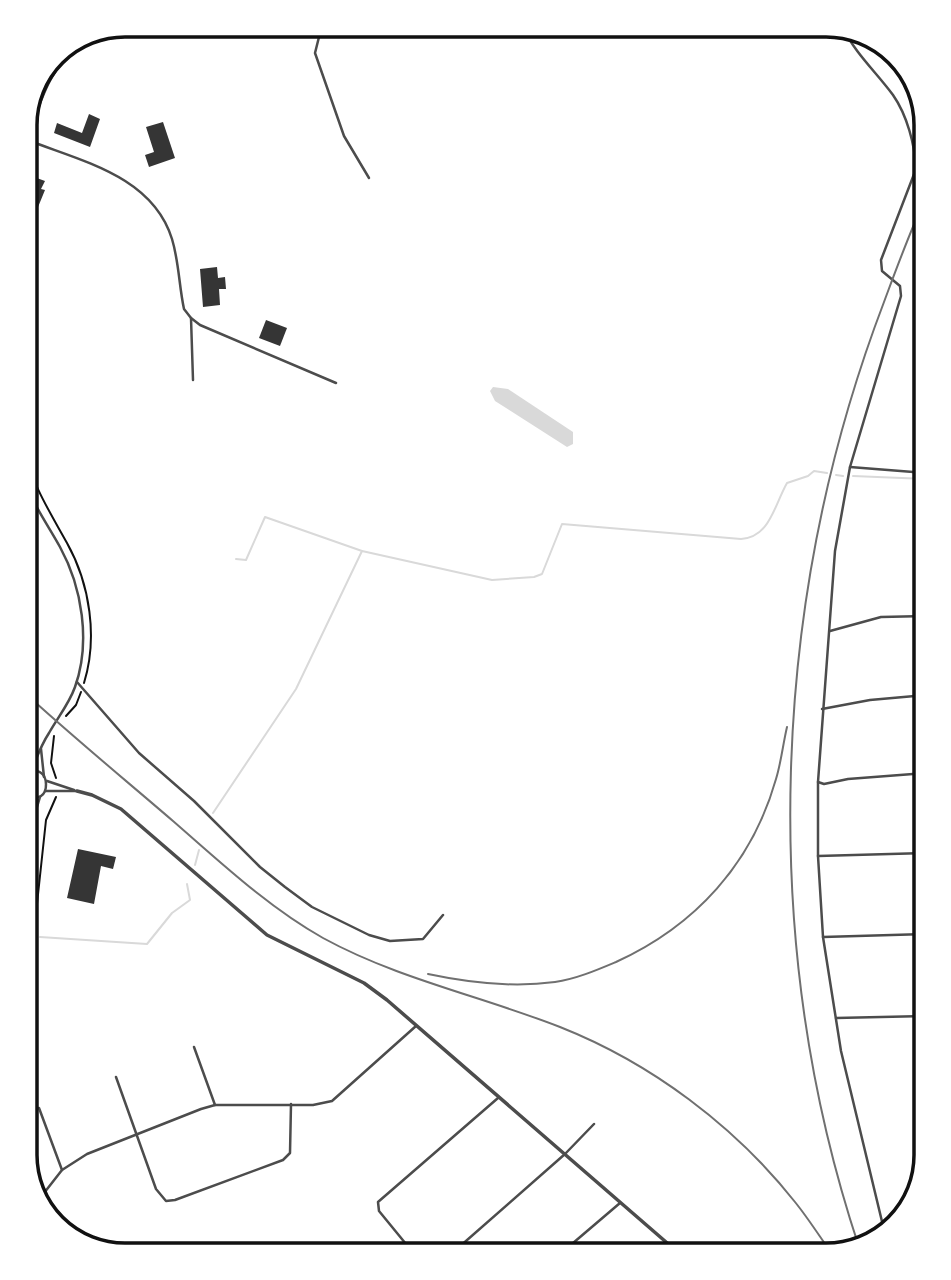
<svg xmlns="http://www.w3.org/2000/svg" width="951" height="1280" font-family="Literata,serif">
  <rect width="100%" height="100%" fill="#fff"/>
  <path fill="#d9d9d9" d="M493,387L508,389L573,432V444L567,447L495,401L490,391Z"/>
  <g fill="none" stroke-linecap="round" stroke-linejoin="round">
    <g stroke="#d9d9d9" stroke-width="2">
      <path d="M836,475L843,476"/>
      <path d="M853,476L926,479"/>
      <path d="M236,559L246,560L265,517L362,551L492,580L534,577L542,574L562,524L741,539C770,537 774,506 787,483L808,476L814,471L827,473"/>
      <path d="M213,813L296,689L362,551"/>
      <path d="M195,865L199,850"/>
      <path d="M40,937L147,944L172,913L190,900L187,884"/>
    </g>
  </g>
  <g fill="#353535">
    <path d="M89,114L100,119L90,147L54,133L57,123L82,133Z"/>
    <path d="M163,122L175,158L149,167L145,155L154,152L146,127Z"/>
    <path d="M34,177L45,181L41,189L45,190L27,234L25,233V189L28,182L31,184Z"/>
    <path d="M217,267L218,278L225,277L226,289H219L220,305L203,307L200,269Z"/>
    <path d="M266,320L287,328L280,346L259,338Z"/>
    <path d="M78,849L116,857L113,869L101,866L94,904L67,898Z"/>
  </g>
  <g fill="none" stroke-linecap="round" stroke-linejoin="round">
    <g stroke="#111" stroke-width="2">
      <path d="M25,450C32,485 50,512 67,543C90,584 98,638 84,683"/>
      <path d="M66,716L76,705L81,692"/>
      <path d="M54,736L51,763L56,778"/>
      <path d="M25,966L36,913L46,820L56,797"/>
    </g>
    <g stroke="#4c4c4c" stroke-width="2.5">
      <path d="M322,25L315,53L344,136L369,178"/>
      <path d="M843,28C855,53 876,72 893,95C907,115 915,145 916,169L881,260L882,271L900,286L901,296L850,467L835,551L818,782V856L823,937L841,1051L885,1234"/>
      <path d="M25,139C80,161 152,175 172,239C179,262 179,286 184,309L191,318L200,325L336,383"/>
      <path d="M25,145C38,112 47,66 80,47C98,36 123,32 142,25"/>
      <path d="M191,318L193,380"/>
      <path d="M850,467L926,473"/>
      <path d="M25,480C33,505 48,525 60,547C82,587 91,642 75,687C69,704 58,717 49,733C41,745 36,759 31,772"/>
      <path d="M25,502L32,498"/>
      <path d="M830,631L881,617L926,616"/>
      <path d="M77,682L139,753L194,801L260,867L285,887L312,907L369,935L390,941L423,939L443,915"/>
      <path d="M822,709L870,700L926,695"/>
      <path d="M41,749L44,777"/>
      <path d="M47,781L74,790"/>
      <path d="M818,782L824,784L848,779L926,773"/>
      <path d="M45,791H76"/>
      <path d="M25,792C54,815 52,753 25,777"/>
      <path d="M26,795L32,808L33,824"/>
      <path d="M34,817L40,797"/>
      <path d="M818,856L926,853"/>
      <path d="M823,937L926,934"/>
      <path d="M836,1018L926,1016"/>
      <path d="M194,1047L215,1105"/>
      <path d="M116,1077L156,1189L166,1201L175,1200L283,1160L290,1153L291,1104"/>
      <path d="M39,1108L62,1170"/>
      <path d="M37,1202L62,1170L87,1154L201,1109L215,1105H313L332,1101L416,1026"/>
      <path d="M415,1255L379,1211L378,1202L498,1098"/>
      <path d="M450,1255L565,1154L594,1124"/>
      <path d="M559,1255L620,1203"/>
    </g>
    <g stroke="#4c4c4c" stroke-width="3.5">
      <path d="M77,791L92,795L121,809L267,935L364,983L387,1000L681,1255"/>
      <path d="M25,928L33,883V824"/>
    </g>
    <g stroke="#707070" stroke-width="2">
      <path d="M25,693C73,737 123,778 173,821C219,861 269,908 323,938C398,979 481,996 560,1027C651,1063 735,1126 795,1202C808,1218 820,1237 832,1254"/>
      <path d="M428,974C470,983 512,988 555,982C576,979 597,970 616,962C695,926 752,864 776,779C781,763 783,744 787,727"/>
      <path d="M859,1247C758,943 770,601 884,302C897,267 910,231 926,197"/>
    </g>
  </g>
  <path d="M0 0H951V1280H0ZM125 37H826A88 88 0 0 1 914 125V1155A88 88 0 0 1 826 1243H125A88 88 0 0 1 37 1155V125A88 88 0 0 1 125 37Z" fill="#fff" fill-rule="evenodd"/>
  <path fill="none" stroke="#111" stroke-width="3.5" d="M125 37H826A88 88 0 0 1 914 125V1155A88 88 0 0 1 826 1243H125A88 88 0 0 1 37 1155V125A88 88 0 0 1 125 37Z"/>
</svg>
